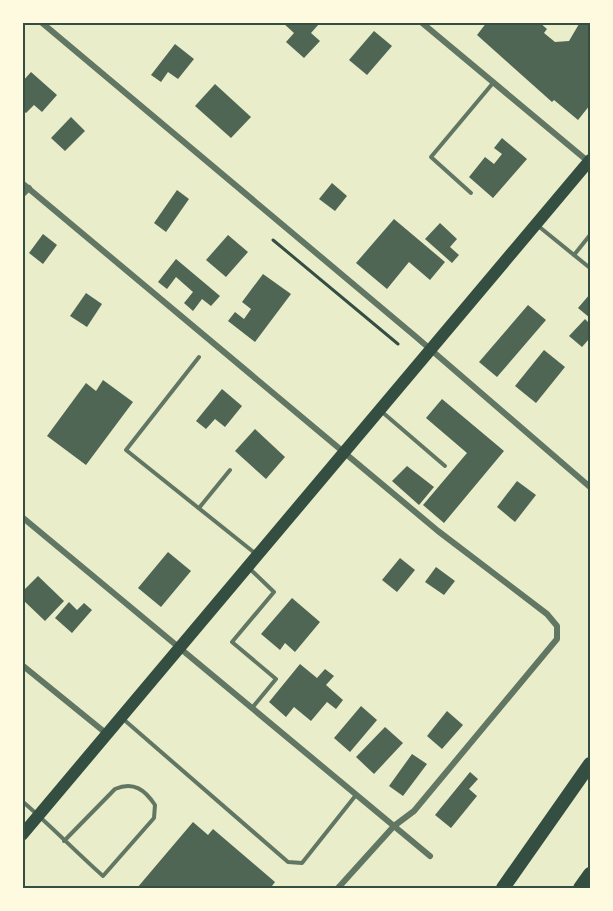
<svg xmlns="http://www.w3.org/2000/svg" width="613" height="911" font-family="Karla,sans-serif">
  <rect width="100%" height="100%" fill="#e9edc9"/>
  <g fill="#4f6655">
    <path d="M282,22L319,24L311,33L320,41L304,58L286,42L294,33Z"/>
    <path d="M487,22H539L547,29L544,33L555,42L569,41L579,24L590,22V105L578,120L554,100L552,102L477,35Z"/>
    <path d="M374,31L392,46L367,75L349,60Z"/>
    <path d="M175,44L194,59L178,79L168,72L161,82L151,75Z"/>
    <path d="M31,72L57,95L42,112L34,105L26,113L22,110V82Z"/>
    <path d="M215,84L251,117L231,138L195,106Z"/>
    <path d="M71,117L85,131L65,151L51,138Z"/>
    <path d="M502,138L527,159L493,198L469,177L485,157L494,164L502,154L494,148Z"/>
    <path d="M332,183L347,196L335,211L319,199Z"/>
    <path d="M177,190L189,199L166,232L154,223Z"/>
    <path d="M394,219L445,262L430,280L409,262L387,289L356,263Z"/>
    <path d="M440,223L457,239L450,247L459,255L452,263L425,239Z"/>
    <path d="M43,234L57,245L43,264L29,253Z"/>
    <path d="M228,235L248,252L226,277L206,260Z"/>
    <path d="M176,259L220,296L211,306L202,299L193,311L184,303L193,292L176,277L167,289L158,282Z"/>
    <path d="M263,274L291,294L255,342L228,321L235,312L244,319L251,309L242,302Z"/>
    <path d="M86,293L102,304L87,327L70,316Z"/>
    <path d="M590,294V318L578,308Z"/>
    <path d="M528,305L546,320L497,377L479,362Z"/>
    <path d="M585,319L590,324V338L582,347L569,336Z"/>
    <path d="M544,350L565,367L536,403L515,386Z"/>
    <path d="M103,380L133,402L86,465L47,436L86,383L96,391Z"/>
    <path d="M222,389L242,406L225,427L215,419L206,429L196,421Z"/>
    <path d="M442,399L504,451L444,523L423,505L467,453L426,418Z"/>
    <path d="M255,429L285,457L266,479L235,451Z"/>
    <path d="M407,466L434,487L419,505L392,481Z"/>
    <path d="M517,481L536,495L515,522L497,507Z"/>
    <path d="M168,552L191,571L161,607L138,588Z"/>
    <path d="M400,558L415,570L397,592L382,580Z"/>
    <path d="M436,567L455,581L444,595L425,582Z"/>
    <path d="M38,576L64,601L45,621L22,599V592Z"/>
    <path d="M292,598L320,622L295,652L285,643L280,650L261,634Z"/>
    <path d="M69,602L77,610L84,603L92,610L72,633L55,618Z"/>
    <path d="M300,664L317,678L325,669L334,676L326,685L343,700L336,709L327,702L311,721L294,707L286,717L269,702Z"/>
    <path d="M361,706L377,720L350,752L334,738Z"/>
    <path d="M447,711L463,725L442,749L427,736Z"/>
    <path d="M385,727L403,743L374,774L356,757Z"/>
    <path d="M412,754L427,764L403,796L389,786Z"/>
    <path d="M470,772L478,779L469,789L477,796L451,828L435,815Z"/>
    <path d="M193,822L208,835L213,829L275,882L272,886L274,888H137Z"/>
  </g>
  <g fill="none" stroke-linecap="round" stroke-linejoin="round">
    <path stroke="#344e41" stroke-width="3" d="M273,240L398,344"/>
    <g stroke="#617663" stroke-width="4">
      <path d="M556,22H565"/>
      <path d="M471,193L431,157L493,83"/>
      <path d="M537,225L590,268"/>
      <path d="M574,255L590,235"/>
      <path d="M199,357L126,450L256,554"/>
      <path d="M381,411L445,466"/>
      <path d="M199,508L230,470"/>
      <path d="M249,568L274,592L232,642L276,679L252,708"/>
      <path d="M122,718L288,862L302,863L356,795"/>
      <path d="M22,801C50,825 76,852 103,876L154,818L155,805C145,790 134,781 115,789L64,841"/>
    </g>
    <g stroke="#617663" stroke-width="6">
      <path d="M41,22L415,336L590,487"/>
      <path d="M421,22L590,163"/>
      <path d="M22,183L438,531L547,614L557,626V639L414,811L394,826L338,888"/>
      <path d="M22,195L29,188"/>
      <path d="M22,517L430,856"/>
      <path d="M22,665L107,734"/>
    </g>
    <path stroke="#344e41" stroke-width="12" d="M22,835L590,160"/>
    <g stroke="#344e41" stroke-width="14">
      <path d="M503,888L590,764"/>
      <path d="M580,888L590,874"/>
    </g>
  </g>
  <rect width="613" height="911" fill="none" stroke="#fefae0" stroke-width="48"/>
  <rect x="24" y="24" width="565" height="863" fill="none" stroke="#344e41" stroke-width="2"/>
</svg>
